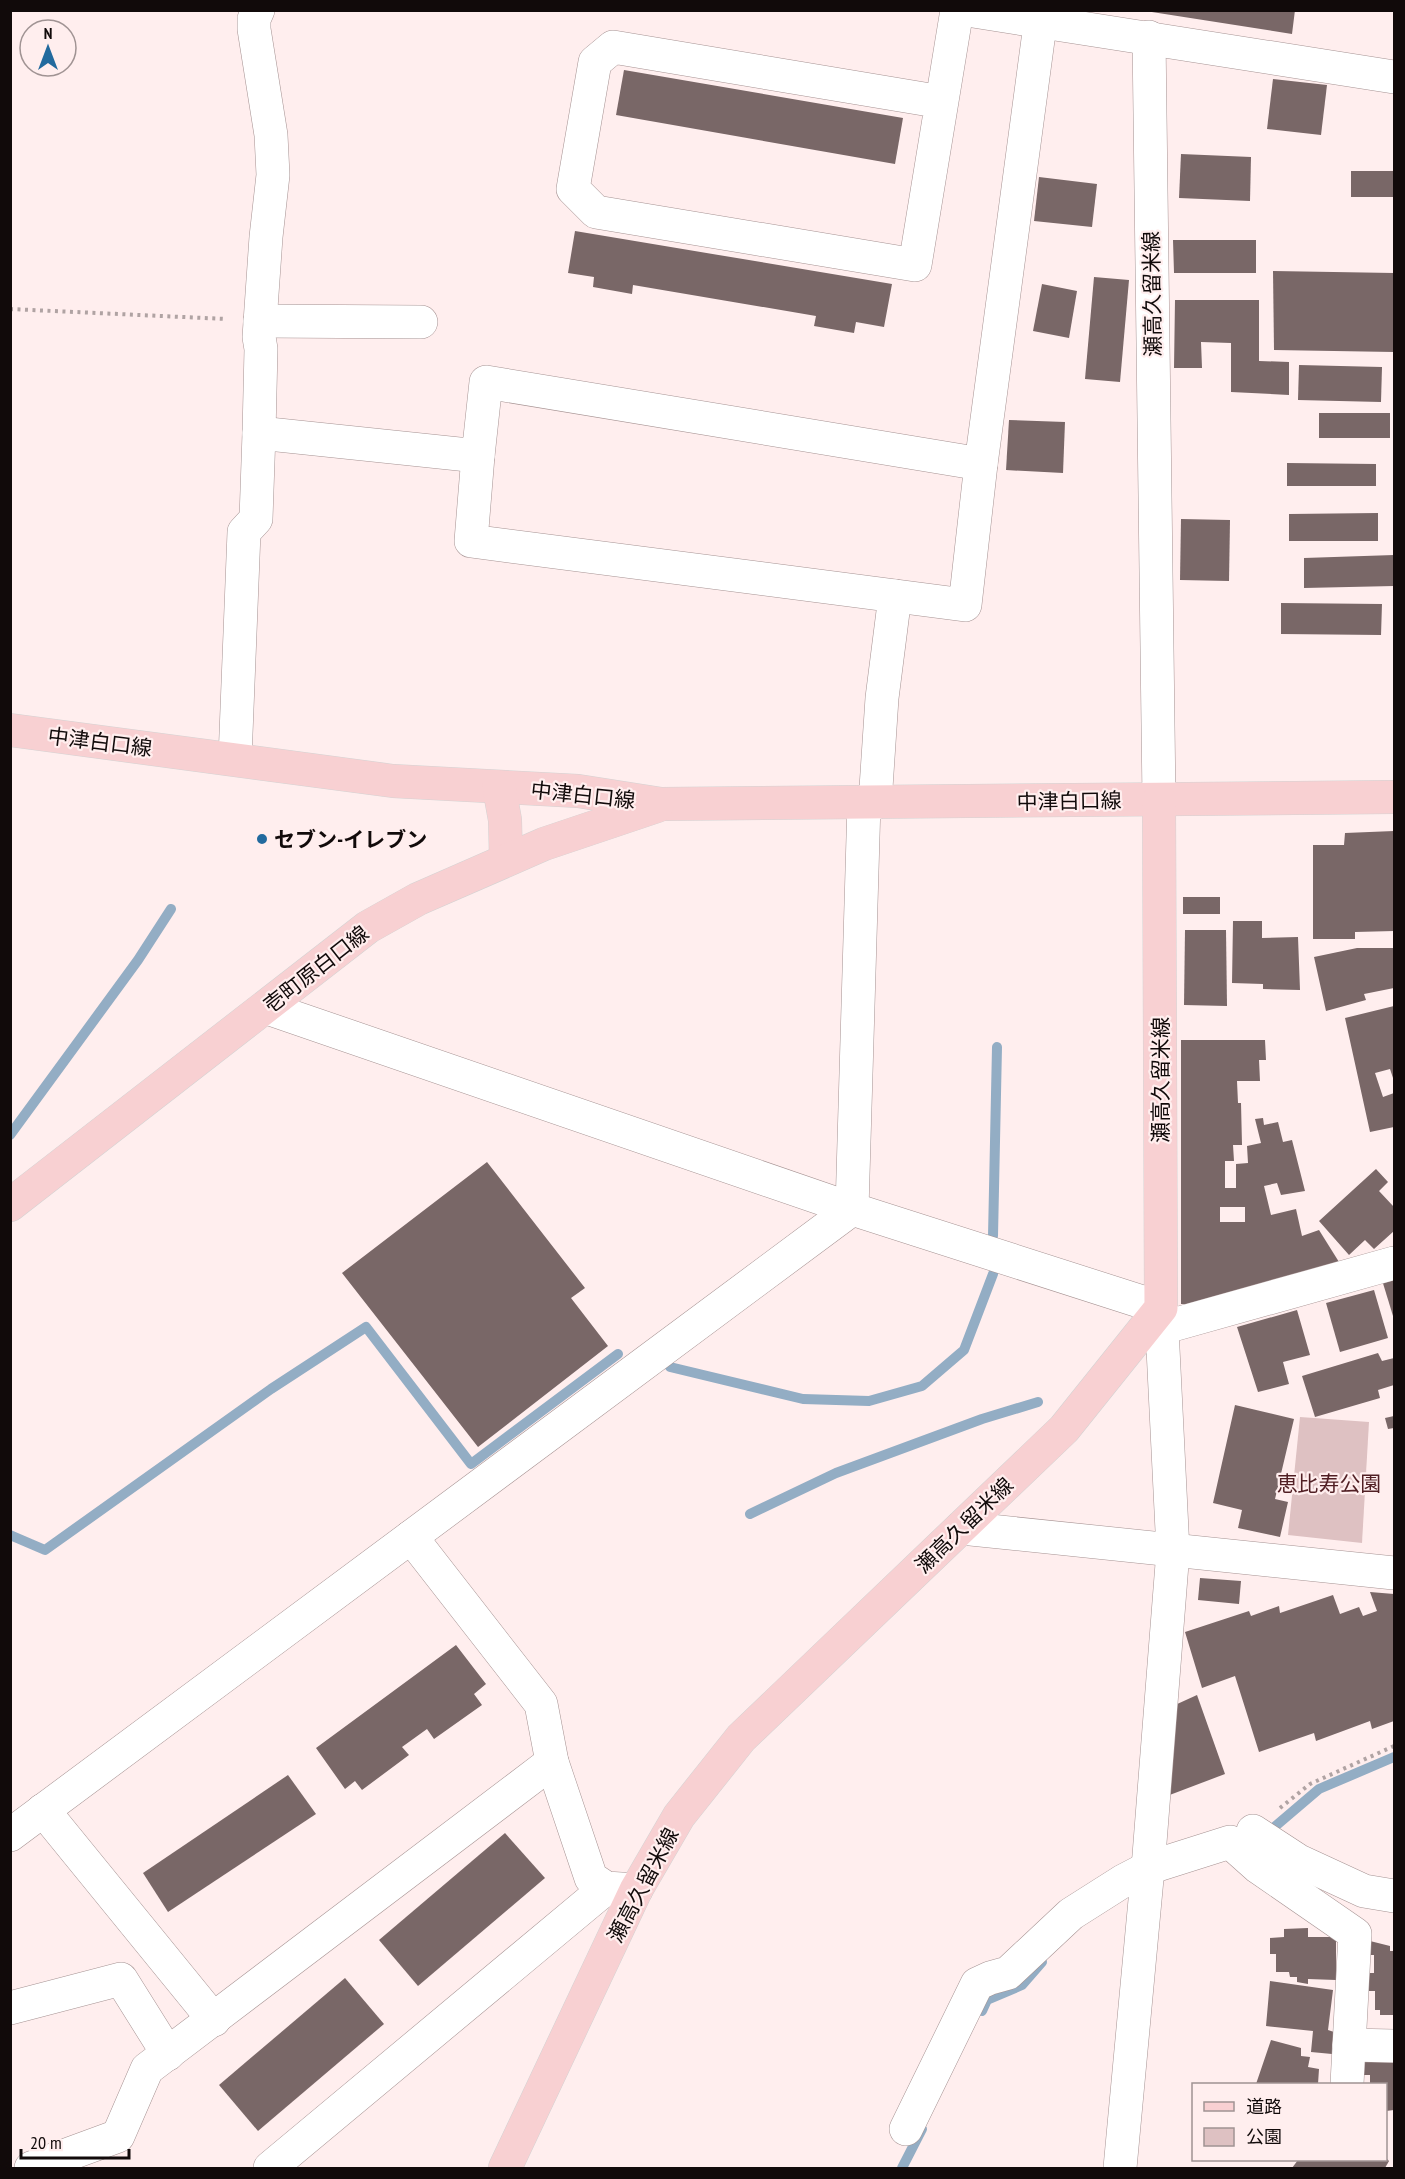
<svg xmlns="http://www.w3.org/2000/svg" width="1405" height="2179" font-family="'PT Sans Narrow','Noto Sans JP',sans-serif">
  <rect width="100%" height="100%" fill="#fee"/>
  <path fill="#dec1c2" d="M1300,1417L1369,1422L1362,1543L1288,1535Z"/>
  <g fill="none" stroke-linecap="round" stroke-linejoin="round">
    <g stroke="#93adc4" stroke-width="10">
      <path d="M10,1135L138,960L171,909"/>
      <path d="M993,1236L997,1047"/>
      <path d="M670,1367L803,1399L869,1401L922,1386L964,1350L993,1274"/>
      <path d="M750,1514L836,1473L982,1419L1038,1402"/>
      <path d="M10,1535L45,1550L271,1389L366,1327L471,1464L618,1354"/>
      <path d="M1265,1835L1319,1789L1394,1757"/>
      <path d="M982,2011L987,2000L1022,1985L1042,1962"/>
      <path d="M902,2168L922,2129"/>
    </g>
  </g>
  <g fill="#796767" fill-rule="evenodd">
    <path d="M1139,10H1295L1292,34Z"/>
    <path d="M624,70L903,118L895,164L616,115Z"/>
    <path d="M1273,79L1327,85L1321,135L1267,129Z"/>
    <path d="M1181,154L1251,157L1250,201L1179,198Z"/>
    <rect x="1351" y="171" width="43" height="26"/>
    <path d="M1039,177L1097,184L1092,227L1034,221Z"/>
    <path d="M575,231L892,284L884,327L856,322L854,333L814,326L816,316L633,285L632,294L593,287L594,277L568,273Z"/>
    <path d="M1173,240H1256V273H1174Z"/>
    <path d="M1273,271L1394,273V352L1274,350Z"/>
    <path d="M1094,277L1129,280L1120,382L1085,379Z"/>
    <path d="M1042,284L1077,291L1069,338L1033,331Z"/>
    <path d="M1175,300H1259V361L1289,362V395L1231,392V343L1201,342L1202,368H1174Z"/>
    <path d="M1299,365L1382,367L1381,402L1298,400Z"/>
    <rect x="1319" y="413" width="71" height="25"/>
    <path d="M1009,420L1065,422L1063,473L1006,470Z"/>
    <path d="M1287,463L1376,464V486H1287Z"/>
    <path d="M1378,513V541H1289V514Z"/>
    <path d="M1181,519L1230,520L1229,581L1180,580Z"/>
    <path d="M1394,555V586L1304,588V558Z"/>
    <path d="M1281,603L1382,604L1381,635L1281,634Z"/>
    <path d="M1394,831V931L1355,932V939H1313V845H1344L1345,833Z"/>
    <rect x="1183" y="897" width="37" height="17"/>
    <path d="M1233,921H1262V938L1298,937L1300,990L1263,989V984L1232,983Z"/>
    <path d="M1185,930H1226L1227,1006L1184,1005Z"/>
    <path d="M1357,948H1394V988L1364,994L1366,1000L1326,1011L1314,957Z"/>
    <path d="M1394,1006V1081L1390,1069L1375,1073L1383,1097L1394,1093V1127L1370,1132L1345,1018Z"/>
    <path d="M1181,1040H1265L1266,1060H1259L1260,1081H1237L1238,1103H1241L1242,1145H1233L1234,1161H1225V1188H1236V1164L1248,1163L1247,1146L1261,1143L1255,1119L1263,1118L1264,1125L1278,1122L1283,1142L1292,1140L1305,1191L1281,1195L1277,1183L1264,1186L1271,1215L1296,1209L1302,1236L1319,1230L1339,1262L1199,1304H1181ZM1220,1207H1245V1222H1220Z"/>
    <path d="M487,1162L585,1288L571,1298L608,1346L478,1447L342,1273Z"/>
    <path d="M1376,1169L1388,1182L1379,1191L1394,1207V1231L1374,1249L1365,1240L1349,1255L1319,1221Z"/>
    <path d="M1394,1276V1316H1393L1382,1280Z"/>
    <path d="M1374,1290L1388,1338L1340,1352L1326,1303Z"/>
    <path d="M1297,1310L1310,1355L1283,1362L1289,1384L1258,1392L1237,1327Z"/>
    <path d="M1378,1353L1382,1361L1394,1358V1385L1378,1390L1380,1398L1315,1417L1302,1376Z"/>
    <path d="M1235,1405L1294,1419L1275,1499L1288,1502L1280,1537L1238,1528L1242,1510L1213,1503Z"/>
    <path d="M1394,1416V1428L1388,1429L1385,1418Z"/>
    <path d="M1200,1578L1241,1581L1239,1604L1198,1600Z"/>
    <path d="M1370,1592L1394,1594V1721L1372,1729L1370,1721L1316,1741L1314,1733L1259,1752L1235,1676L1202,1688L1185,1632L1249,1611L1251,1616L1279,1606L1280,1613L1333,1595L1340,1614L1359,1607L1363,1616L1377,1611Z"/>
    <path d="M456,1645L486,1684L474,1694L482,1705L434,1739L427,1729L402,1747L409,1755L362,1790L355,1781L345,1789L316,1748Z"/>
    <path d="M1197,1695L1225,1774L1167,1796L1175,1705Z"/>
    <path d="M288,1775L316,1814L168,1912L143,1873Z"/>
    <path d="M505,1833L545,1878L418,1986L379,1940Z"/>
    <path d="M1308,1928V1937H1336V1980L1308,1979V1984L1297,1982V1977H1290L1289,1972H1276V1954H1270V1938L1284,1937V1929Z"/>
    <path d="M1366,1940L1390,1946V1951H1394V2015H1380V2010H1375V1991H1365V1973H1374V1955H1366Z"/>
    <path d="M345,1978L384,2024L258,2131L219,2085Z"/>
    <path d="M1270,1981L1333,1990L1328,2030L1334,2032L1332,2054L1311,2052L1313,2031L1266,2026Z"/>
    <path d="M1271,2040L1301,2048V2056L1310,2057L1308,2067L1319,2069L1318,2084H1256Z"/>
    <path d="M1358,2057H1394V2110L1386,2111V2084H1370V2075H1358Z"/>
    <path d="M1386,2158L1389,2161L1385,2168H1292L1298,2160Z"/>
  </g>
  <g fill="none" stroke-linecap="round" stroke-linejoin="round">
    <defs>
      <g id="minor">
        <path d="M258,10L254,19V29L271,135L273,175L266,237L259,337L261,349L259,433"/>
        <path d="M967,10L1394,77"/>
        <path d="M1149,37L1159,800"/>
        <path d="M942,102L613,47L595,62L573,189L596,212L915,265L957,10"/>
        <path d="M260,321L421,322"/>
        <path d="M478,456L471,541L965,605L981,464"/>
        <path d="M235,759L244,532L256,519L259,433L478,456L486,382L981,464L1042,10"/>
        <path d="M875,803L882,698L895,596"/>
        <path d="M267,1008L852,1209L1161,1308L1173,1551L1148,1868L1120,2168"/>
        <path d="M852,1209L864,803"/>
        <path d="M1162,1328L1394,1263"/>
        <path d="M961,1528L1394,1573"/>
        <path d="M411,1537L541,1704L552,1762L591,1878L606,1888L636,1890"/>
        <path d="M43,1810L214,2020"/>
        <path d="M1253,1831L1299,1861L1364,1891L1394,1896"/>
        <path d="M10,1835L852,1209"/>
        <path d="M10,2008L121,1979L168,2054"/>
        <path d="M1349,2045L1394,2046"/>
        <path d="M906,2129L977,1984L990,1978L1008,1973L1071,1914L1123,1881L1148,1868L1230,1842L1258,1867L1355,1934L1347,2084"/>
        <path d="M31,2168L118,2136L147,2069L552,1762"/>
        <path d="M270,2168L606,1888"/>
      </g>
      <g id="major">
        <path d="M10,730L393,781L578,791L661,804L1394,797"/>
        <path d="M499,787L505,820L506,860"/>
        <path d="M10,1205L368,927L418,899L544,844L657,806"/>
        <path d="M505,2168L636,1890L679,1816L741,1738L1064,1429L1161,1308L1159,800"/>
      </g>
    </defs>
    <use href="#minor" stroke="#a69393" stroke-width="34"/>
    <use href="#major" stroke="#d4d3d3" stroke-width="34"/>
    <g stroke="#b0a3a3" stroke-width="4" stroke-dasharray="3 4.5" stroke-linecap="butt">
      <path d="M10,309L226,319"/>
      <path d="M1280,1808L1310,1784L1394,1746"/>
    </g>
    <use href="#minor" stroke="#fff" stroke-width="33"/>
    <use href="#major" stroke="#f8d0d2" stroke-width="33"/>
  </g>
  <circle fill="#226a9e" stroke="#fee" stroke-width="2" cx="262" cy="839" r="6"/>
  <g text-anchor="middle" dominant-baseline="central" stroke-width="4.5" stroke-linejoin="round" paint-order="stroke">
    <g font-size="21" fill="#110a0a" stroke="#fee">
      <text transform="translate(1152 294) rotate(-91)">瀬高久留米線</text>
      <text transform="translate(100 742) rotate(7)">中津白口線</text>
      <text transform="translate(583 795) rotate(6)">中津白口線</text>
      <text transform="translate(1069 801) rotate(-1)">中津白口線</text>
      <text transform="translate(316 969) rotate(-38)">壱町原白口線</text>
      <text transform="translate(1160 1080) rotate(-90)">瀬高久留米線</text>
      <text transform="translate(964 1525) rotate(-44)">瀬高久留米線</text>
      <text transform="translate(643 1885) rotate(-62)">瀬高久留米線</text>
    </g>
    <g font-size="21" font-weight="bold" fill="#110a0a" stroke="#fee" text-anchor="start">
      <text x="274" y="839">セブン-イレブン</text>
    </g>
    <g font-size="21" fill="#511f24" stroke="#fee">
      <text x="1329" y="1483">恵比寿公園</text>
    </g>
  </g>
  <rect width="1405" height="2179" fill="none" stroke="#110a0a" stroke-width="24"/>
  <rect x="1192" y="2083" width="195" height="78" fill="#ffeeee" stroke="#a09393" stroke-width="1.5"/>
  <rect x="1204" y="2102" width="30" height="9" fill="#f8d0d2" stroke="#a09393" stroke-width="1.5"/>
  <text x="1246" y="2113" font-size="18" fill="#110a0a">道路</text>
  <rect x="1204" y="2128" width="30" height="18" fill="#dec1c2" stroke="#a09393" stroke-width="1.5"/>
  <text x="1246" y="2143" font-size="18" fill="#110a0a">公園</text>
  <g transform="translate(48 48)"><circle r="28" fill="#ffeeee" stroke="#a09393" stroke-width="1.5"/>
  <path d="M0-4.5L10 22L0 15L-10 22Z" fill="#226a9e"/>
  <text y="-9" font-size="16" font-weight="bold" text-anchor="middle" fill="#110a0a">N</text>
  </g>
  <path d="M21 2149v9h108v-9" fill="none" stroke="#110a0a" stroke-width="3"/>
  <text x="30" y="2149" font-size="18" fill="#110a0a" stroke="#ffeeee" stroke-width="4.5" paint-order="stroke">20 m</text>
</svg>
